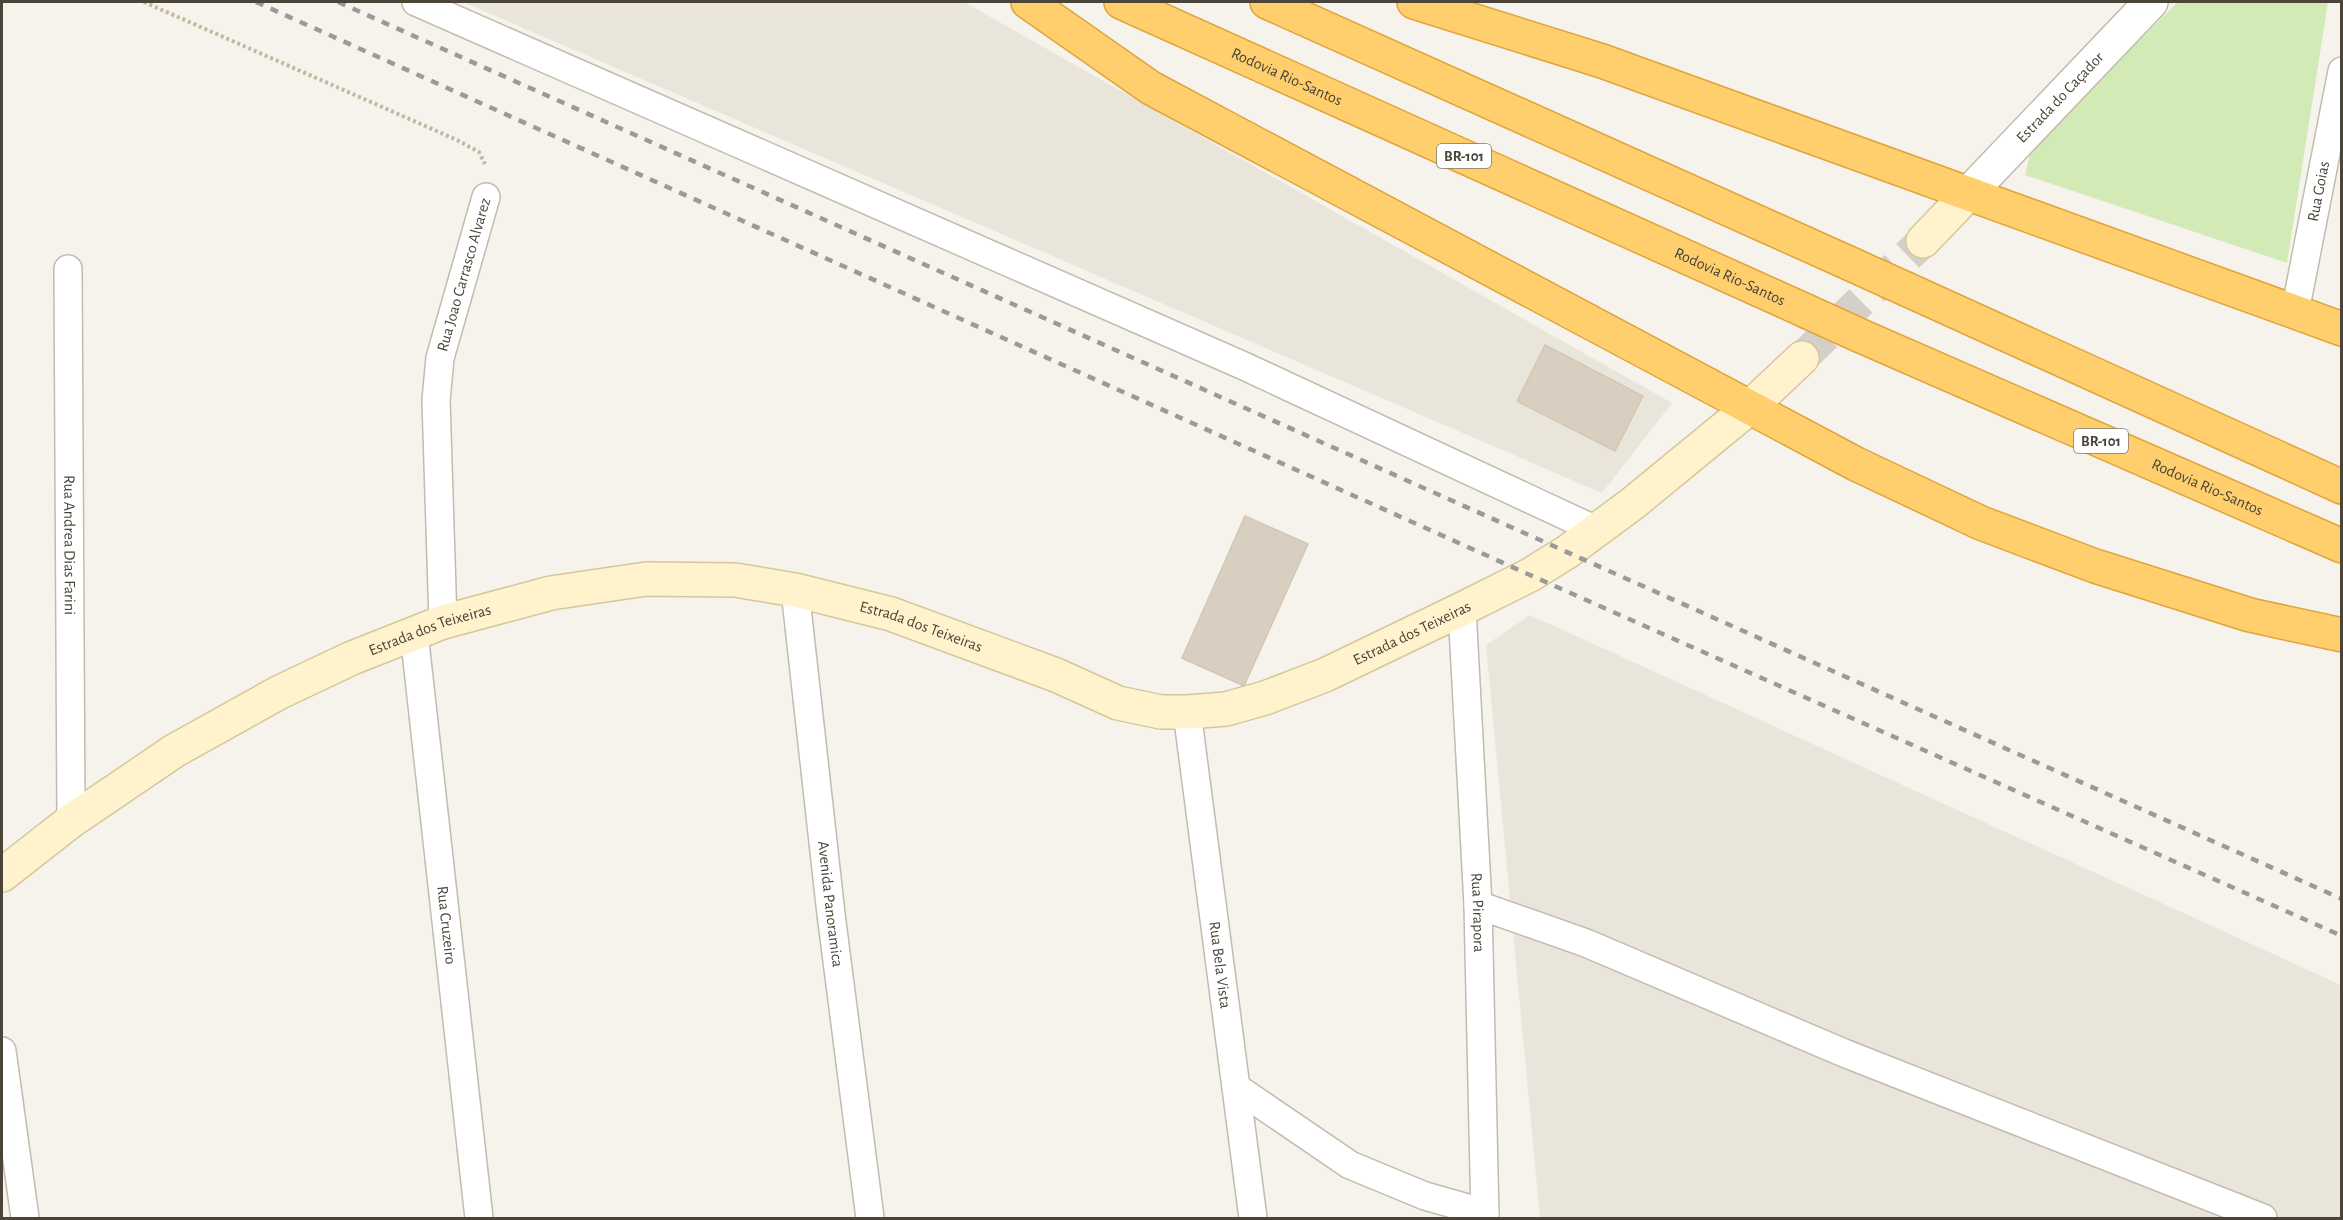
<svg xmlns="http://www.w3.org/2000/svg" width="2343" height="1220" font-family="'Alegreya Sans',sans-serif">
  <rect width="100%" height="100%" fill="#f6f3ec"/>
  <g fill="#eae5da">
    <path d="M463,2H964L1672,403L1602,493Z"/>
    <path d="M1530,615L2341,985V1218H1540L1486,645Z"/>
  </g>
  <path fill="#d2eab5" d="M2178,2H2328L2287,263L2025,175L2032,146Z"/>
  <g fill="#d8cfc1" stroke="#d3c7b4" stroke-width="1.5">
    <path d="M1545,345L1643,396L1615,451L1517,401Z"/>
    <path d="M1245,516L1308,544L1244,686L1182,658Z"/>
  </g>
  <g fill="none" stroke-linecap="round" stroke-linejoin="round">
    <path stroke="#d4d0c8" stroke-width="33" stroke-dasharray="33 16" stroke-linecap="butt" d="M1802,358L1923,241"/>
    <defs>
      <g id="minor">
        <path d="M416,2L1244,366L1596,530"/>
        <path id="s1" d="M68,269L71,821"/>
        <path id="s2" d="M2295,312L2342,71"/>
        <path id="s3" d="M795,590L831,914L870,1218"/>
        <path id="s4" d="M1462,609L1478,905L1485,1218"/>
        <path id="s5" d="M443,622L436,400L440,358L486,197"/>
        <path id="s6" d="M414,633L479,1218"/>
        <path id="s7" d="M1187,712L1253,1218"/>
        <path d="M1478,905L1586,943L1844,1053L2263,1218"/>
        <path d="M2,1051L25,1218"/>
        <path d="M1237,1088L1350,1165L1425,1196L1485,1213"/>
      </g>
      <g id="tertiary">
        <path id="s8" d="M1969,193L2151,2"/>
      </g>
      <g id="secondary">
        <path d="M1923,241L1969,193"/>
        <path id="s9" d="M2,875L71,821L174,751L280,692L352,658L443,622L551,593L646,579L735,580L795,590L891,614L1056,675L1118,703L1161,712H1187L1226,709L1265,698L1325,675L1462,609L1530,575L1567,552L1632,504L1749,408L1802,358"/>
      </g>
      <g id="motorway">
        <path d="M1028,2L1151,88L1856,464L1981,523L2095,566L2250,615L2342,635"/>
        <path id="s10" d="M1121,2L1806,311"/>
        <path d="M1267,2L1853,265"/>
        <path d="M1414,2L1602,61L2342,329"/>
        <path d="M1906,289L2342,487"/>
        <path id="s11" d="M1861,336L2342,546"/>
      </g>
    </defs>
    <use href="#minor" stroke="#c2bbae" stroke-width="30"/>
    <use href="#tertiary" stroke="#c2bbae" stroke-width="36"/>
    <use href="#secondary" stroke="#d6c79b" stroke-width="36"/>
    <use href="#motorway" stroke="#e0a43c" stroke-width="36"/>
    <path stroke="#c4b79f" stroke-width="4" stroke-dasharray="3 3" stroke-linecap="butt" d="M144,2L457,140L479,152L485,164"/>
    <use href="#minor" stroke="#fff" stroke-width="27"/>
    <use href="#tertiary" stroke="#fff" stroke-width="33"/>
    <use href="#secondary" stroke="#fff3cd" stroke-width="33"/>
    <use href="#motorway" stroke="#ffcf6e" stroke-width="33"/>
    <g stroke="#9a9a9a" stroke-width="4.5" stroke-dasharray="8 8" stroke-linecap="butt">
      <path d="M256,2L1530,575L2342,936"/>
      <path d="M338,2L2342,899"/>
    </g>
    <defs>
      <g id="motorway-bridge">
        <path d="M1853,265L1906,289"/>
        <path d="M1806,311L1861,336"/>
      </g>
    </defs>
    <use href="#motorway-bridge" stroke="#e0a43c" stroke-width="36" stroke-linecap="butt"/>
    <use href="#motorway-bridge" stroke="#ffcf6e" stroke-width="33"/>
  </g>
  <g text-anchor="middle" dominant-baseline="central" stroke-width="5" stroke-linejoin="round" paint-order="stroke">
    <g fill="#fff" stroke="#817c74" stroke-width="1.5">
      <rect x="1437" y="144" width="54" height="24" rx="4.5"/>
      <rect x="2074" y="429" width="54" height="24" rx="4.5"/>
    </g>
    <g font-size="15" font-weight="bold" fill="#4b4439">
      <text x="1464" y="156">BR-101</text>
      <text x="2101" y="441">BR-101</text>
    </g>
    <g font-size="16" fill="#4b4439" stroke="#fff">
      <text stroke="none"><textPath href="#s10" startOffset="182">Rodovia Rio-Santos</textPath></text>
      <text stroke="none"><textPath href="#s8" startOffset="132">Estrada do Caçador</textPath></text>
      <text stroke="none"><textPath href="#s2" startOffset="123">Rua Goias</textPath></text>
      <text stroke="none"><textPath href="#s5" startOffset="351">Rua Joao Carrasco Alvarez</textPath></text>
      <text stroke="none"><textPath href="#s10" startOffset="668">Rodovia Rio-Santos</textPath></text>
      <text stroke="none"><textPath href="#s11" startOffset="378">Rodovia Rio-Santos</textPath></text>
      <text stroke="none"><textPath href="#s1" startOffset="276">Rua Andrea Dias Farini</textPath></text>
      <text stroke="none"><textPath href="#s9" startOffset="1000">Estrada dos Teixeiras</textPath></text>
      <text stroke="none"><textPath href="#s9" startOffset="496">Estrada dos Teixeiras</textPath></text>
      <text stroke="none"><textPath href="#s9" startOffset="1522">Estrada dos Teixeiras</textPath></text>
      <text stroke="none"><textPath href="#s3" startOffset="316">Avenida Panoramica</textPath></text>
      <text stroke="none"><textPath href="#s4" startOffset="304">Rua Pirapora</textPath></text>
      <text stroke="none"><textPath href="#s6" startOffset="294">Rua Cruzeiro</textPath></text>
      <text stroke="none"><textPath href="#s7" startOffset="255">Rua Bela Vista</textPath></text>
    </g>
  </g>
  <rect width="2343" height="1220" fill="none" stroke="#4b4439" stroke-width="6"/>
</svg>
